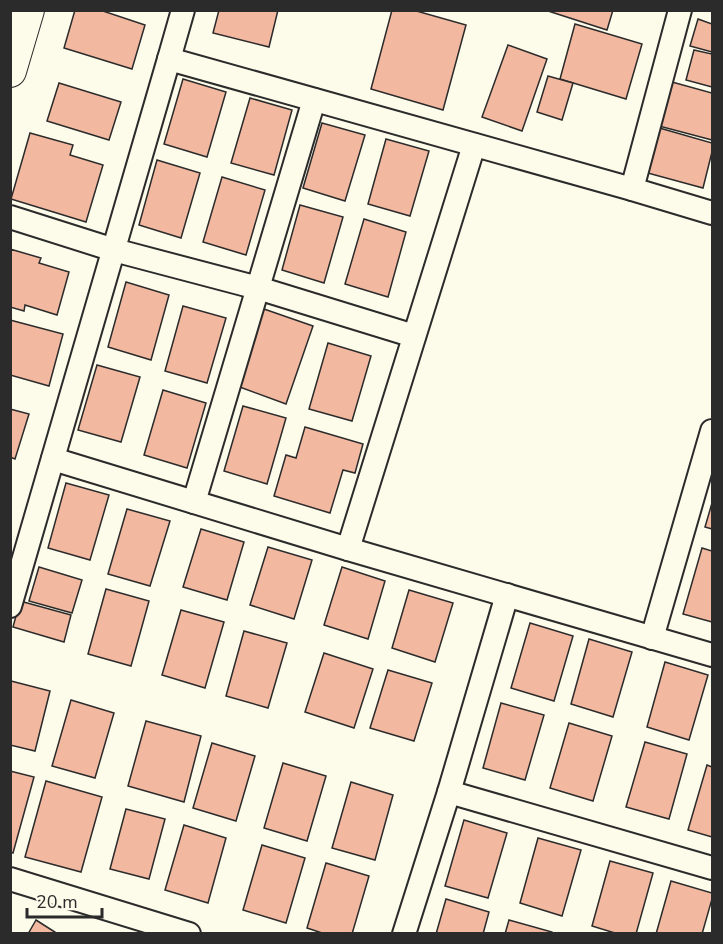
<svg xmlns="http://www.w3.org/2000/svg" width="723" height="944" font-family="'Nunito Sans',sans-serif">
  <rect width="100%" height="100%" fill="#fdfbea"/>
  <g fill="#f2b8a0" stroke="#2b2b2b" stroke-width="1.5">
    <path d="M75,10H100L145,25L132,69L64,48Z"/>
    <path d="M219,10H278L269,47L213,33Z"/>
    <path d="M392,10H413L466,25L443,110L371,89Z"/>
    <path d="M545,10H613L607,30Z"/>
    <path d="M698,19L712,24V52L690,46Z"/>
    <path d="M575,24L642,44L626,99L560,79Z"/>
    <path d="M508,45L547,59L522,131L482,117Z"/>
    <path d="M694,50L712,54V87L686,80Z"/>
    <path d="M548,76L573,83L562,120L537,112Z"/>
    <path d="M183,79L226,92L207,157L164,144Z"/>
    <path d="M672,82L712,93V140L659,126Z"/>
    <path d="M59,83L121,102L109,140L47,121Z"/>
    <path d="M250,98L292,110L274,175L231,163Z"/>
    <path d="M322,123L365,135L345,201L303,188Z"/>
    <path d="M656,127L712,143V152L703,188L644,172Z"/>
    <path d="M30,133L73,145L70,155L103,165L86,222L11,199Z"/>
    <path d="M386,139L429,151L410,216L368,204Z"/>
    <path d="M157,160L200,173L181,238L139,225Z"/>
    <path d="M222,177L265,190L246,255L203,242Z"/>
    <path d="M300,205L343,217L324,283L282,270Z"/>
    <path d="M364,219L406,232L388,297L345,284Z"/>
    <path d="M10,249L41,258L39,263L69,272L57,315L25,305L24,311L10,307Z"/>
    <path d="M126,282L169,295L151,360L108,347Z"/>
    <path d="M183,306L226,318L207,383L165,371Z"/>
    <path d="M264,309L313,326L286,404L237,386Z"/>
    <path d="M10,320L63,334L49,386L10,375Z"/>
    <path d="M328,343L371,356L352,421L309,409Z"/>
    <path d="M97,365L140,377L121,442L78,430Z"/>
    <path d="M163,390L206,403L187,468L144,455Z"/>
    <path d="M243,406L286,418L267,484L224,471Z"/>
    <path d="M10,409L29,414L15,459L10,457Z"/>
    <path d="M305,427L363,444L355,473L343,470L330,513L274,496L286,455L296,458Z"/>
    <path d="M66,483L109,495L90,560L48,548Z"/>
    <path d="M712,503V529L705,527Z"/>
    <path d="M127,509L170,521L150,586L108,574Z"/>
    <path d="M201,529L244,542L227,600L183,587Z"/>
    <path d="M268,547L312,560L294,619L250,605Z"/>
    <path d="M702,548L712,551V622L683,614Z"/>
    <path d="M39,567L82,580L72,613L29,601Z"/>
    <path d="M342,567L385,581L368,639L324,625Z"/>
    <path d="M106,589L149,601L131,666L88,654Z"/>
    <path d="M409,590L453,603L435,662L392,648Z"/>
    <path d="M20,601L71,615L64,642L13,627Z"/>
    <path d="M181,610L224,622L205,688L162,675Z"/>
    <path d="M530,623L573,636L554,701L511,688Z"/>
    <path d="M244,631L287,643L268,708L226,696Z"/>
    <path d="M589,639L632,652L613,717L571,704Z"/>
    <path d="M324,653L373,669L354,728L305,712Z"/>
    <path d="M665,662L708,675L689,740L647,727Z"/>
    <path d="M388,670L432,683L414,741L370,728Z"/>
    <path d="M11,681L50,691L35,751L10,745Z"/>
    <path d="M71,700L114,713L95,778L52,766Z"/>
    <path d="M501,703L544,715L525,780L483,768Z"/>
    <path d="M146,721L201,736L184,802L128,786Z"/>
    <path d="M569,723L612,736L593,801L550,788Z"/>
    <path d="M645,742L687,754L669,819L626,807Z"/>
    <path d="M212,743L255,756L236,821L193,808Z"/>
    <path d="M283,763L326,776L307,841L264,828Z"/>
    <path d="M707,765L712,767V837L688,830Z"/>
    <path d="M10,771L34,777L13,853L10,852Z"/>
    <path d="M46,781L102,797L81,872L25,857Z"/>
    <path d="M351,782L393,795L375,860L332,848Z"/>
    <path d="M126,809L165,819L149,879L110,869Z"/>
    <path d="M464,820L507,833L488,898L445,886Z"/>
    <path d="M184,825L226,838L208,903L165,890Z"/>
    <path d="M538,838L581,850L562,916L520,903Z"/>
    <path d="M262,845L305,858L286,923L243,910Z"/>
    <path d="M610,861L653,873L636,934H618L592,926Z"/>
    <path d="M326,863L369,876L352,934H325L307,928Z"/>
    <path d="M671,881L712,893V899L702,934H656Z"/>
    <path d="M446,899L489,912L483,934H436Z"/>
    <path d="M36,920L58,934H28Z"/>
    <path d="M509,920L552,932V934H505Z"/>
  </g>
  <g fill="none" stroke-linecap="round" stroke-linejoin="round">
    <defs>
      <g id="street">
        <path d="M183,10L169,59L632,189"/>
        <path d="M680,10L632,189L712,213"/>
        <path d="M10,217L114,250L258,288L414,336"/>
        <path d="M53,459L348,549L712,655"/>
        <path d="M194,502L314,100"/>
        <path d="M348,549L474,145"/>
        <path d="M10,606L169,59"/>
        <path d="M652,638L712,431"/>
        <path d="M449,792L507,595"/>
        <path d="M10,879L189,934"/>
        <path d="M404,934L449,792L712,868"/>
      </g>
      <path id="secondary" d="M10,71L28,10"/>
    </defs>
    <use href="#street" stroke="#2b2b2b" stroke-width="26"/>
    <use href="#secondary" stroke="#2b2b2b" stroke-width="34"/>
    <use href="#street" stroke="#fdfbea" stroke-width="22"/>
    <use href="#secondary" stroke="#fdfbea" stroke-width="32"/>
  </g>
  <rect width="723" height="944" fill="none" stroke="#2b2b2b" stroke-width="24"/>
  <path d="M27 908v9h75v-9" fill="none" stroke="#2b2b2b" stroke-width="3"/>
  <text x="36" y="908" font-size="18" fill="#2b2b2b" stroke="#fdfbea" stroke-width="4.5" paint-order="stroke">20 m</text>
</svg>
